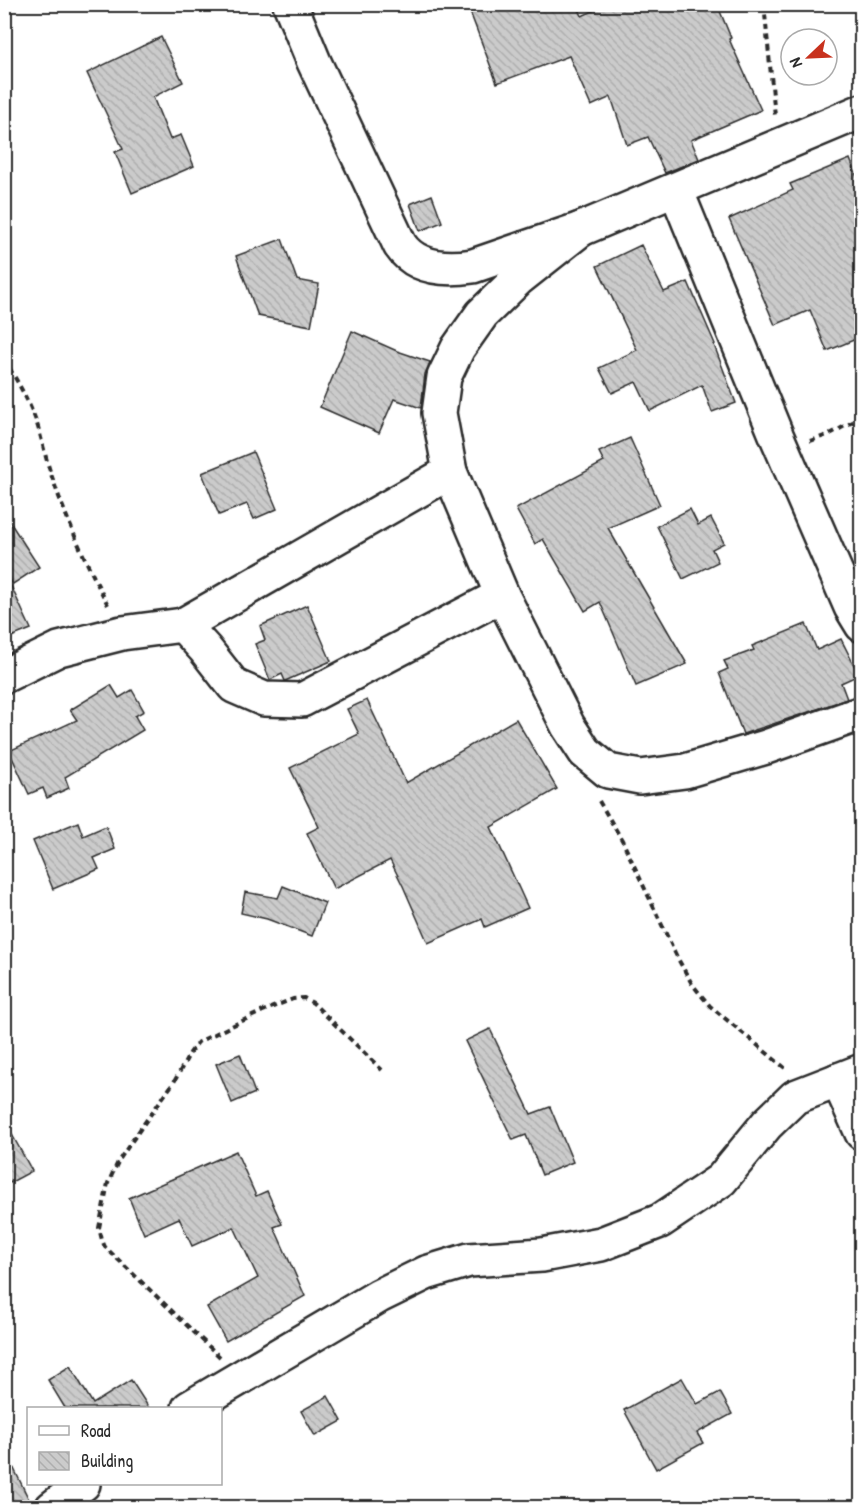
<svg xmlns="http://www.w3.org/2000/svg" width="866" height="1512" font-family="'Patrick Hand',sans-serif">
  <defs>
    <pattern id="building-back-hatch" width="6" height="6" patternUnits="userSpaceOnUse" patternTransform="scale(1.5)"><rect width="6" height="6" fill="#cbcbcb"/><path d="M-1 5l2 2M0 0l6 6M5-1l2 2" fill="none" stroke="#aeaeae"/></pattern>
  </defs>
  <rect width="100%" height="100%" fill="#fff"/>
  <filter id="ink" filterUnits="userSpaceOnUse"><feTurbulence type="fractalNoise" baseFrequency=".0167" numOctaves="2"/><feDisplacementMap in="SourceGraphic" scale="12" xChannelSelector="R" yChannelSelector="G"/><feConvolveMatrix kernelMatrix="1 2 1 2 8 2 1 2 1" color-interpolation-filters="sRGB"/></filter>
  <g filter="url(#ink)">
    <g fill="url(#building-back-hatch)" stroke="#2b2b2b" stroke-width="1.5">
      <path d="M467,4H577L582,16L608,4H717L731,38L729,39L761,110L691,140L699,159L665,173L648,137L627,145L611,97L591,106L569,56L497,83Z"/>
      <path d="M161,37L183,82L153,97L170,139L181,135L194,166L132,193L115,152L123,149L87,73Z"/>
      <path d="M850,159L861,187V337L827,351L810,310L775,325L729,219L793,190L790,184Z"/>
      <path d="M432,195L442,222L420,231L410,204Z"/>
      <path d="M282,239L297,280L319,284L311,326L258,316L236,256Z"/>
      <path d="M641,245L664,292L688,282L715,344L714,345L736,403L712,412L702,385L650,411L636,382L612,393L599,368L637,350L597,266Z"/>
      <path d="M352,331L397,351L430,362L425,374L421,408L394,399L379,433L320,407Z"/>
      <path d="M630,438L660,505L608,528L687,664L636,686L600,602L585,611L543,539L535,544L516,509L604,462L599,452Z"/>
      <path d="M253,452L277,509L254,519L247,504L219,515L202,473Z"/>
      <path d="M690,509L698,525L711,518L724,543L712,549L718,562L683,579L657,526Z"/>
      <path d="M4,513L39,567L13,584L4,571Z"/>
      <path d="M4,571L31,629L4,640Z"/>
      <path d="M307,605L331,661L285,681L282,674L270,680L255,644L265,640L260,626Z"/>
      <path d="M806,624L817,650L841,639L859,675L841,683L847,699L743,734L719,673L728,669L724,661L754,650L752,646Z"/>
      <path d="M111,685L119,698L132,690L144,711L135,716L143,730L65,777L69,788L47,798L43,788L29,794L9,751L77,720L70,710Z"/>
      <path d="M367,700L406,783L516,719L557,789L491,827L528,908L485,927L482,919L428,943L403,886L390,860L334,889L307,833L319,827L290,768L359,734L347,709Z"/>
      <path d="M78,822L83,836L106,826L115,849L94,858L99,869L53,889L33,841Z"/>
      <path d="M283,886L325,903L312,936L267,919L241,913L245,892L278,898Z"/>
      <path d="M490,1029L531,1114L550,1107L573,1162L542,1175L526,1135L513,1140L465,1041Z"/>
      <path d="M240,1054L255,1093L232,1103L216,1064Z"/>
      <path d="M4,1120L32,1171L4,1186Z"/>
      <path d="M236,1151L256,1196L267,1191L282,1224L274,1227L305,1296L226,1341L207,1307L258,1278L234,1227L192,1246L179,1218L144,1234L129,1198Z"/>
      <path d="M70,1366L93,1404L131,1380L149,1408H65L48,1380Z"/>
      <path d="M682,1378L697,1404L720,1392L732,1414L697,1433L703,1443L656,1469L624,1410Z"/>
      <path d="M328,1396L342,1421L315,1436L301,1411Z"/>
      <path d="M4,1448L33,1508H4Z"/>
    </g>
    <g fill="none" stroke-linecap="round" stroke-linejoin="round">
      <defs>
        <g id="minor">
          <path d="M290,4L314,62L400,245C416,269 446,270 473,266L581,229L862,111"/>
          <path d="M676,190L777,437L851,607L862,625"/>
          <path d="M581,229L519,278L482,314L458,348L444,377L439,413L450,472L502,595L568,726L585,752L608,771L640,777L685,771L766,747L862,713"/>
          <path d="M183,625L450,472"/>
          <path d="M4,676L59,649L122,633L183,625L205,649L234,686L264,699L302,700L502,595"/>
          <path d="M838,1080L862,1133"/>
          <path d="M189,1408L379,1296L426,1273L469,1260L542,1255L601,1244L660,1221L721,1180L767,1124L795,1097L862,1071"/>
          <path d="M52,1508L83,1484"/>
        </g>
      </defs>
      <use href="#minor" stroke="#2b2b2b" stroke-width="38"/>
      <g stroke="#2b2b2b" stroke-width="4" stroke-dasharray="6 4.5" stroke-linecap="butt">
        <path d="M764,4L775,116"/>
        <path d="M4,359C16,379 28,399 36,421C42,438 45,457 51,474C66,519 86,563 108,605"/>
        <path d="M810,441L830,434L862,417"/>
        <path d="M599,801L622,840L677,957L692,984L710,1006L785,1068"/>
        <path d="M220,1357L105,1247L102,1240L99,1228L108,1183L119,1160L143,1125L174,1082L190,1053L198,1042L263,1011L293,999L304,998L313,1003L382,1070"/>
      </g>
      <use href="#minor" stroke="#fff" stroke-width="33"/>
    </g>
  </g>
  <rect width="866" height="1512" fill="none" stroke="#fff" stroke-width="24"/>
  <rect x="12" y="12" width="842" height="1488" fill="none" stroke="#2b2b2b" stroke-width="2" filter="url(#ink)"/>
  <rect x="27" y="1407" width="195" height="78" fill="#ffffff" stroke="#aaaaaa" stroke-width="1.5"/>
  <rect x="39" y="1426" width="30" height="9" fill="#ffffff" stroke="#aaaaaa" stroke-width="1.5"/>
  <text x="81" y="1437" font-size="18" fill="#2b2b2b">Road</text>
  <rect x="39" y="1452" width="30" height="18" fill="url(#building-back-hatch)" stroke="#aaaaaa" stroke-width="1.5"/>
  <text x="81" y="1467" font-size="18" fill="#2b2b2b">Building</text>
  <g transform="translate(809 57) rotate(247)"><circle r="28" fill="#ffffff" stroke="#aaaaaa" stroke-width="1.5"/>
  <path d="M0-4.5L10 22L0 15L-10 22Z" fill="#c8321e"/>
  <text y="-9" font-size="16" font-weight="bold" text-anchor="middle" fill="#2b2b2b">N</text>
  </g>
</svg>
